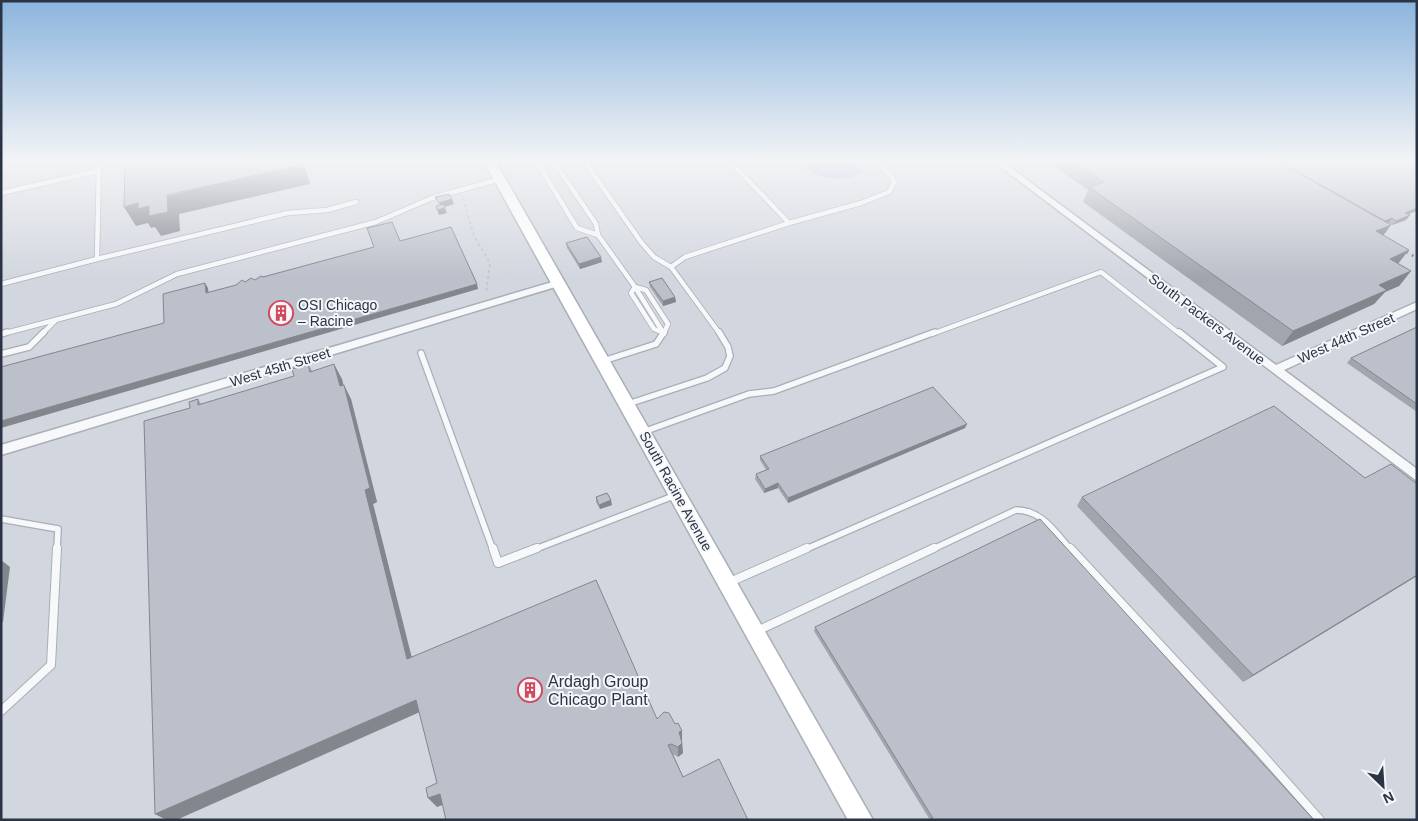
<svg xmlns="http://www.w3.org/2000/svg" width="1418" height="821" font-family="Helvetica,sans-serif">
  <rect width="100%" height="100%" fill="#e4e7ec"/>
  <rect fill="#d2d6de" x="1" y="162" width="1416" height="658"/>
  <path fill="#9fb4cc" d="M798,162H858L865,170C847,185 813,179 798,162Z"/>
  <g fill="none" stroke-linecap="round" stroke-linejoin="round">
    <defs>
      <g id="lane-far2">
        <path d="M99,162L97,259L288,213L327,210L356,202"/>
        <path d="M537,162L577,228L598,235"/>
        <path d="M554,162L596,224L598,235L635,287L664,334"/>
        <path d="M585,162L641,242L654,257L671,267L720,334"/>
        <path d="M1,193L98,171"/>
        <path d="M789,223L861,203L889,192L894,183L892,177L876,162"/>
        <path d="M671,267L685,257L789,223L731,162"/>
        <path d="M1,284L97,259"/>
        <path d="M635,287L646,290L668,324L664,333L654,329L631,293Z"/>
        <path d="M2,334L116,304L177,274L376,222L432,198L500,179"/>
        <path d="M42,334L55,321"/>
        <path d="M932,334L1101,272L1180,334"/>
      </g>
      <g id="lane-far1">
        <path d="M662,332H664"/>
        <path d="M1,334L7,332"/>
        <path d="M421,353L493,550"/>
        <path d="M1,354L29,347L44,332"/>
        <path d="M603,361L656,344L664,332"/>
        <path d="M628,404L707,378L725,368L730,356L728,347L719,332"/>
        <path d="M643,432L749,394L774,391L935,332"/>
        <path d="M1,519L58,529L57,550"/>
        <path d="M533,550L676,495"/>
        <path d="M804,550L1223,367L1179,332"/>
        <path d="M931,550L1016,510C1042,510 1055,532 1071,550"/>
      </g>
      <g id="lane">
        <path d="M493,548L498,563L537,548"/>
        <path d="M1070,548L1258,750L1320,820"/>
        <path d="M730,582L807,548"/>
        <path d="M757,631L934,548"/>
        <path d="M1,711L51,665L57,548"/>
      </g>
      <g id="street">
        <path d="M994,162H1003L1276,365L1417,302V309L1284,370L1417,469V481Z"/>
        <path d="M559,280L564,283L562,285L1,455V445Z"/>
      </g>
      <path id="secondary" d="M484,162H496L873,820H848Z"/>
    </defs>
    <use href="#lane-far2" stroke="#a9aeb7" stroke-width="6"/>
    <use href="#lane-far1" stroke="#a9aeb7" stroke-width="8"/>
    <use href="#lane" stroke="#a9aeb7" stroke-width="10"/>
    <use href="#street" stroke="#a9aeb7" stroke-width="3"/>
    <use href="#secondary" stroke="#a9aeb7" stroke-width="3"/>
    <path stroke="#c2c5cb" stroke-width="2" stroke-dasharray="3 3" stroke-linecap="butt" d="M463,198L474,236L490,263L486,294"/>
    <use href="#lane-far2" stroke="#f7f8fa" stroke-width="4.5"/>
    <use href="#lane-far1" stroke="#f7f8fa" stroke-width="5.5"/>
    <use href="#lane" stroke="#f7f8fa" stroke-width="8"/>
    <use href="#street" fill="#f7f8fa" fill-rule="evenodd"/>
    <use href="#secondary" fill="#fff" fill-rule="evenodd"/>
    <path stroke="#7d8696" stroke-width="3" stroke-dasharray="2 4.5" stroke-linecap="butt" d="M1395,245L1417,258"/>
  </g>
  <g fill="#a1a5ae">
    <path d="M1048,162H1417L1409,214L1410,215L1406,220L1392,225L1388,223L1383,235L1398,263L1411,271L1399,286L1385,292L1374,304L1282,346L1083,202L1088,190Z"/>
    <path d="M566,243L602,262L580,269L567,248Z"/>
    <path d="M649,282L675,297L676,302L663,306L650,287Z"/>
    <path d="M1417,327V412L1347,363L1351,358Z"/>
    <path d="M308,364L312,371L342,379L343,385L351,399L377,502L373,504L411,657L657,719L682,741L683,753L678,757L673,754L683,777L748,820L443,805L437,807V783L420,712L176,820H167L155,814L190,408L198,399L201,404L294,376Z"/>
    <path d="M965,428L788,503L778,488L764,493L755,479L756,474L766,470L760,460V456Z"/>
    <path d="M596,497L612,505L600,509L596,502Z"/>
    <path d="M1082,497L1417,576L1243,682L1077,506Z"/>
    <path d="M815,627L1314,820H930L814,631Z"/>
  </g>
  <g fill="#83868d">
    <path d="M301,162H304L310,184L179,214L180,231L161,236L155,227L151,228L148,223L136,226L124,207Z"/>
    <path d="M452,199L454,204L441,208L439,203Z"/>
    <path d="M445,208L447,213L439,215L437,210Z"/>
    <path d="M1417,208V211L1401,217L1405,213Z"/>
    <path d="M1410,215L1406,220L1392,225L1396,221Z"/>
    <path d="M1392,218L1388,223L1381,226L1385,221Z"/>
    <path d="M1391,225L1380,240L1376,231Z"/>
    <path d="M1409,250L1397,265L1390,259Z"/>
    <path d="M601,257L602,262L580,269L579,264Z"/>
    <path d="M1411,271L1399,286L1385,292L1374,304L1282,346L1293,331L1379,285Z"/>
    <path d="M205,283L208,288L209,297L206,293Z"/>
    <path d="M477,284L478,289L1,428V421Z"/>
    <path d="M675,297L676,302L663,306V301Z"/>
    <path d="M334,364L342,379L347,400L340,386Z"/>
    <path d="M344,385L351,399L377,502L373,504L415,670L407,659L365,490Z"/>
    <path d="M967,424L965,428L788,503V498Z"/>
    <path d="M778,483V488L764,493L765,489Z"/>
    <path d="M611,500L612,505L600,509L599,505Z"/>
    <path d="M1,560L10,567L3,622L1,623Z"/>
    <path d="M1417,575V576L1243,682L1253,675Z"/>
    <path d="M416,700L424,710L176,820H167L155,814Z"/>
    <path d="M682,731V741L680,742L679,732Z"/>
    <path d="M682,743L683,753L678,757V747Z"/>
    <path d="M440,794L448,802L437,807L428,798Z"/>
  </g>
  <g fill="#bbc0ca" stroke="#83868d">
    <path d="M125,162H301L302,165L167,195L168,212L149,216V206L138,209V203L124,207Z"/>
    <path d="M1074,162H1279L1391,225L1376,231L1409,250L1390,259L1411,271L1379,285L1387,290L1293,331L1089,187L1104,182Z"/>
    <path d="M1280,162H1417V208L1405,213L1410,215L1396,221L1392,218L1385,221Z"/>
    <path d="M449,194L452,199L439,203L435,197Z"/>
    <path d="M444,204L445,208L437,210L436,206Z"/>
    <path d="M392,222L400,241L451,227L477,284L1,421V367L164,323L163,294L205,283L206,293L236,285L242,280L245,282L251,278L255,280L261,276L263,277L374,247L367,228Z"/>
    <path d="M587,237L601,257L579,264L566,243Z"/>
    <path d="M662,278L675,297L663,301L649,282Z"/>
    <path d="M1417,327V404L1351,358Z"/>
    <path d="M308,364L310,372L334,364L340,386L344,385L370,488L365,490L407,659L596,580L657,719L664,712L669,713L675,724L678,723L682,731L679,732L682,743L678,747L671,744L668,745L683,777L719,759L748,820H446L440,794L428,798L426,788L437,783L416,700L155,814L144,421L190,408L189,402L198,399V405L294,376L292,369Z"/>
    <path d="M933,387L967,424L788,498L778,483L765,489L756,474L769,469L760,456Z"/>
    <path d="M1274,406L1365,478L1391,464L1417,484V575L1253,675L1082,497Z"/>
    <path d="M607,493L611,500L599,505L596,497Z"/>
    <path d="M1040,519L1314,820H934L815,627Z"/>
  </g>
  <linearGradient id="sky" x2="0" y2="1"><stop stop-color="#8bb4dd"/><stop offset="0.58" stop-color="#f3f4f6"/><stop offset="1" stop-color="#f3f4f6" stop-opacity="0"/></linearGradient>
  <rect width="1418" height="277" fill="url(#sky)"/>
  <defs>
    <symbol id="building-ring" viewBox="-11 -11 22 22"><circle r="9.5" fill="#f4f6f9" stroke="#d1495b" stroke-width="1.5"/><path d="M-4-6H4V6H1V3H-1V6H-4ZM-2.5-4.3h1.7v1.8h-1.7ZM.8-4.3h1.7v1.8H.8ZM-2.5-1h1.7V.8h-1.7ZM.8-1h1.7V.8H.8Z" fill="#d1495b"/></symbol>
  </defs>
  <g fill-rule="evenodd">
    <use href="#building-ring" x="267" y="299" width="28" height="28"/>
    <use href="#building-ring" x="516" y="676" width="28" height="28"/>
  </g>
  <g text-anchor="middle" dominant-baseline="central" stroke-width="4" stroke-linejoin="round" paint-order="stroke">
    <g font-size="14" fill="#2b3445" stroke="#f4f6f9" text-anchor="start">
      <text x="298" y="305">OSI Chicago<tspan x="298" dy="16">– Racine</tspan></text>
    </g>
    <g font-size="14" fill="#2b3445" stroke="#f4f6f9">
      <text transform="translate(1207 319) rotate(37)">South Packers Avenue</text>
      <text transform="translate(1346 338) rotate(-24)">West 44th Street</text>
      <text transform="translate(280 367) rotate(-17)">West 45th Street</text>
      <text transform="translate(676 491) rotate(61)">South Racine Avenue</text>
    </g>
    <g font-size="16" fill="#2b3445" stroke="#f4f6f9" text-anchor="start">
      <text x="548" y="681">Ardagh Group<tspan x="548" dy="18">Chicago Plant</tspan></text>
    </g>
  </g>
  <rect width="1418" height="821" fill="none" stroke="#2b3445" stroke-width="5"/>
  <g transform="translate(1383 786) rotate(155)" stroke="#f4f6f9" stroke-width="4" paint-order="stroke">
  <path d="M0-4L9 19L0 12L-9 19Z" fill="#2b3445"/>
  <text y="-8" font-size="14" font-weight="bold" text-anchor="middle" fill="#2b3445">N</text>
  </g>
</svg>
